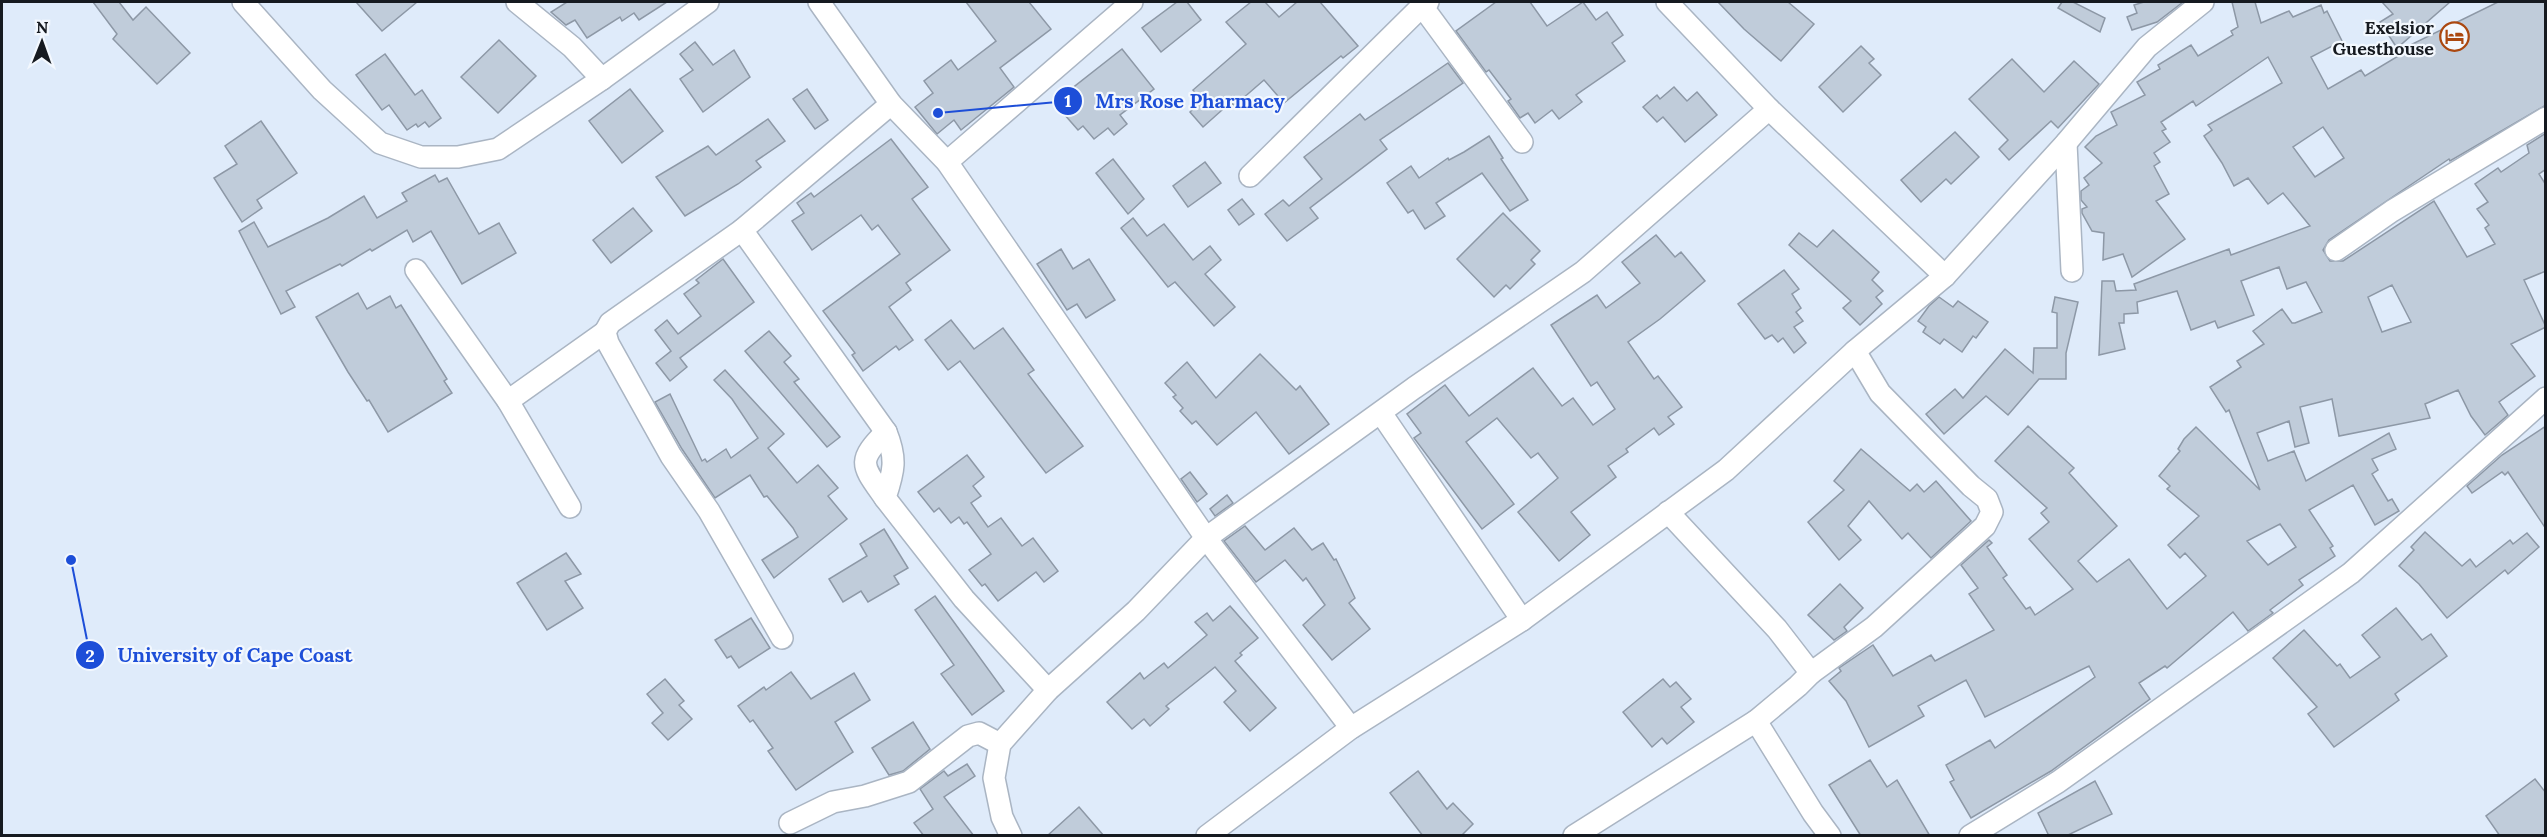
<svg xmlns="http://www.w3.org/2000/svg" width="2547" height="837" font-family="Lora,serif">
  <rect width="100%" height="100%" fill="#dfebfa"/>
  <g fill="#c0ccda" stroke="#8d98a6" stroke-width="1.5" fill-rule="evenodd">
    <path d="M93,2H119L133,20L146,7L190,53L157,84L113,39L117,34Z"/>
    <path d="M356,2H417L382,31Z"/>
    <path d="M567,2H667L639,20L634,13L622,21L620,17L587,38L575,20L566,25L551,12Z"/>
    <path d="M966,2H1029L1051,29L1000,68L1014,87L961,130L954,120L937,134L915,107L933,93L924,81L951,60L958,70L996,41Z"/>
    <path d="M1177,2H1187L1201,20L1161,52L1142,28Z"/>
    <path d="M1251,2H1265L1279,17L1297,2H1320L1358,46L1343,58L1341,56L1284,103L1264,80L1234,106L1231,102L1203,127L1190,112L1197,105L1191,98L1196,94L1193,90L1246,44L1226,22Z"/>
    <path d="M1496,2H1530L1547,26L1583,2L1596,20L1607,12L1623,35L1612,43L1625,61L1576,95L1582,102L1559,119L1552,110L1535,123L1528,113L1520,118L1508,101L1511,99L1489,70L1486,72L1456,31Z"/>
    <path d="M1718,2H1788L1814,24L1781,61L1744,29Z"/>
    <path d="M2062,2H2073L2105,18L2100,32L2058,8Z"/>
    <path d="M2144,2H2183L2157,22L2132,30L2127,17L2137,13L2134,5Z"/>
    <path d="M2232,2H2255L2261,23L2289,11L2293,17L2321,5L2324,13L2327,11L2342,41L2311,57L2328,89L2361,70L2365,76L2400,55L2398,51L2498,2H2546V105L2450,161L2449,159L2329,240L2323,250L2330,261H2343L2434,201L2467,257L2495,244L2485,228L2489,225L2477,209L2488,202L2475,184L2498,168L2501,172L2529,153L2527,145L2546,133V169L2539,174L2546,185V271L2524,280L2546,327L2511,344L2535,376L2499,402L2508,415L2485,435L2471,416L2458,390L2425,404L2430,418L2339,436L2332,399L2300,407L2309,443L2295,447L2289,421L2257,433L2268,461L2294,451L2306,481L2389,433L2396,449L2372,459L2378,470L2372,474L2388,501L2392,499L2399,511L2375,525L2353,485L2309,510L2333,546L2330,548L2335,556L2299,580L2303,585L2270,610L2273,613L2248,631L2233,612L2167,668L2165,666L2139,683L2150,699L2051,771L1971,818L1950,782L1954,780L1946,765L1990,740L1995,748L2095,677L2089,666L1985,717L1966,680L1918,706L1924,716L1869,747L1846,701L1829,681L1841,671L1839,668L1873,645L1893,676L1931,655L1935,661L1994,630L1969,594L1978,588L1961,565L1989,540L1992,543L1987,547L2007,575L2003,578L2026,609L2030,607L2035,615L2073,589L2029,539L2049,522L2041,513L2047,508L1995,461L2028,426L2074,468L2069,473L2117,526L2078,561L2097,582L2129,559L2167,609L2206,576L2185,553L2180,558L2168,545L2199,516L2167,489L2170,486L2159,476L2180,451L2178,449L2184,439L2196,427L2260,490L2229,410L2226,412L2210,387L2241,367L2237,361L2264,344L2253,331L2282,309L2292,323H2295L2322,312L2306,282L2287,289L2279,267L2241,281L2254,315L2218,328L2215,321L2191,330L2177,291L2137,302L2138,313L2124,314V323H2119L2125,349L2099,355L2102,281H2114L2116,291L2136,290L2134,284L2229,249L2231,255L2310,226L2283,193L2268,204L2248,178L2234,186L2222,163L2204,136L2212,130L2208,125L2282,83L2268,57L2196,106L2193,101L2161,122L2166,129L2162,131L2170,142L2154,153L2160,162L2154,166L2169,194L2156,201L2185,239L2132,277L2123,254L2103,260L2104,233L2092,231L2082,213V209L2087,207L2081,200V191L2089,185L2084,178L2102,163L2085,147L2096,136L2117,125L2111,112L2145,95L2137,82L2160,69L2158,65L2191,45L2198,56L2233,35L2231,31L2238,27ZM2323,127L2344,158L2315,177L2293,147ZM2392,285L2411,322L2382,332L2368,297ZM2280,524L2296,547L2268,565L2247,541Z"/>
    <path d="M2382,2H2450L2397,48L2380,22L2393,14Z"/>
    <path d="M499,40L536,76L498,113L461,77Z"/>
    <path d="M695,42L713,65L734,50L750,77L703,112L680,79L693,70L680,54Z"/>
    <path d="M1861,46L1874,59L1869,63L1881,75L1843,112L1819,87Z"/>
    <path d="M1122,49L1154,89L1120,115L1127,124L1114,135L1108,128L1094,139L1083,126L1078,130L1064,114L1070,109L1061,97Z"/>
    <path d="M385,54L415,95L422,90L441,118L429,127L425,122L418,127L416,124L407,130L389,105L382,110L356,75Z"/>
    <path d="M2012,59L2044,92L2074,61L2099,84L2058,128L2051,121L2009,160L1999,149L2008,140L1969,99Z"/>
    <path d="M1448,63L1463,83L1380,140L1387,149L1310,208L1318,218L1287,241L1265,214L1283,200L1289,206L1322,179L1304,157L1360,114L1365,120Z"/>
    <path d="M1674,87L1687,101L1697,92L1717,115L1685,142L1663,117L1657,122L1643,107L1657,95L1660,99Z"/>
    <path d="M630,89L663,131L622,163L589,121Z"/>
    <path d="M807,89L828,120L815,129L793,99Z"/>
    <path d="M768,119L785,141L756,161L761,167L738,184L685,216L656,177L708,146L716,155Z"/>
    <path d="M261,121L297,173L257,200L262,208L242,222L214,178L237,164L225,146Z"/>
    <path d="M1955,132L1979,157L1951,184L1946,179L1921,202L1901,180Z"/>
    <path d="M1489,136L1503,158L1501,159L1528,200L1510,211L1482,173L1436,203L1445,216L1425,229L1413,210L1408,213L1387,183L1411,166L1419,178L1448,158L1449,160L1464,152Z"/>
    <path d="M891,139L928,187L912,199L950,250L906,283L911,290L889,307L913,340L899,350L896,346L863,371L852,355L855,353L823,311L900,254L878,225L872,230L861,215L812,250L792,221L804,213L797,203L811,193L814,197Z"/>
    <path d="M1113,159L1144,199L1128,214L1096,173Z"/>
    <path d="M1205,162L1221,183L1188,207L1173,186Z"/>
    <path d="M435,175L439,182L447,178L479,234L499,223L516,253L462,284L431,231L413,242L407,230L372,251L370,249L342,266L340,264L286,291L295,307L281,314L239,231L254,222L268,247L328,218L364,196L377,218L407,201L402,193Z"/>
    <path d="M1242,199L1254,214L1239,225L1228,210Z"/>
    <path d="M633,208L652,231L611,263L593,240Z"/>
    <path d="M1503,213L1540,251L1531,260L1535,264L1510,289L1506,285L1494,297L1457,259Z"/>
    <path d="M1133,218L1147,236L1164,224L1193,260L1210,246L1221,260L1205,274L1235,307L1214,326L1175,282L1168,287L1121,228Z"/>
    <path d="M1833,230L1879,272L1872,280L1883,291L1876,297L1882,304L1860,325L1843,308L1851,301L1789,245L1799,233L1817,247Z"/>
    <path d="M1656,235L1675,257L1681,252L1705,281L1660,319L1628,342L1654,379L1658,376L1682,407L1668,417L1674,424L1659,435L1654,428L1626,449L1628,452L1608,466L1616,477L1571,512L1590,535L1559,561L1518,512L1558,478L1538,453L1531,458L1497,418L1466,442L1514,504L1482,529L1414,438L1421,433L1407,414L1445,385L1469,416L1533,368L1562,406L1573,398L1593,425L1615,409L1597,382L1591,386L1551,325L1597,295L1606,308L1640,283L1622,262Z"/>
    <path d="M1061,249L1073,269L1089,259L1115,300L1086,318L1077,304L1067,310L1037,264Z"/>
    <path d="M723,259L754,302L680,358L687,367L670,381L656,363L671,351L655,330L667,320L678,334L701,316L684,294L699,283L696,280Z"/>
    <path d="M1784,270L1799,289L1792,294L1801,308L1796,312L1803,321L1794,327L1806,343L1794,353L1783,338L1778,342L1772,335L1765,339L1738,304Z"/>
    <path d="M358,293L367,309L390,296L396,308L401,305L447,379L444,381L452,393L388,432L369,400L367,401L348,372L316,317Z"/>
    <path d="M1939,297L1953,307L1958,301L1988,322L1976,338L1973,336L1962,352L1944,339L1940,344L1923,332L1926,327L1918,321L1929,306Z"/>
    <path d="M2055,297L2078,302L2066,353V379H2039L2008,415L1986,396L1944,434L1926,414L1955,389L1963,398L2005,349L2033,373L2034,348H2057V313L2052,312Z"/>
    <path d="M951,320L974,349L1003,328L1034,370L1028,374L1083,446L1046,473L960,361L948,370L925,340Z"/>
    <path d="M769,331L791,356L784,362L799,379L794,382L840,437L827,447L745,351Z"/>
    <path d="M1260,354L1296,390L1300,386L1329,424L1289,454L1256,412L1217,445L1196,421L1192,424L1180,411L1183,408L1173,397L1176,395L1165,383L1187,362L1216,398Z"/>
    <path d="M725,370L784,434L768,448L797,483L818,465L838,488L828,496L847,519L774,578L762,560L798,537L793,528L767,496L764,497L750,475L715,498L682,449L655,402L670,394L702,461L705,459L707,462L726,449L731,458L758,438L732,399L714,380Z"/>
    <path d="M2546,426V529L2508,472L2505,475L2502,472L2472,493L2467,486L2502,455Z"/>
    <path d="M1861,449L1910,491L1917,484L1924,492L1936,481L1971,521L1931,558L1908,533L1902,539L1869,501L1848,526L1861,540L1839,560L1808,522L1844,490L1834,481Z"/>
    <path d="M967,455L984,477L973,486L981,496L971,503L988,527L1001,518L1022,546L1033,538L1058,571L1044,582L1036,572L998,601L985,584L982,586L969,570L991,554L967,522L964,524L959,517L951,523L939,508L934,512L918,492Z"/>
    <path d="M1190,472L1207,494L1197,502L1181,479Z"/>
    <path d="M1227,495L1233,503L1215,516L1210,509Z"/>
    <path d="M1245,526L1265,550L1294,528L1312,550L1323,543L1334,560L1336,559L1355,598L1349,603L1370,629L1332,660L1303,625L1325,605L1306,578L1303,581L1285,560L1256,582L1224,541Z"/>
    <path d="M884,529L908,568L894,576L899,584L868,602L861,591L843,602L829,579L867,556L860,544Z"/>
    <path d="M2425,532L2462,566L2470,559L2476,567L2510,540L2513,544L2527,533L2539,547L2508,574L2505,570L2447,618L2419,584L2399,566L2414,550L2411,547Z"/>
    <path d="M566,553L581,574L565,581L583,608L547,630L517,583Z"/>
    <path d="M1840,584L1863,608L1844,627L1847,631L1834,640L1808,615Z"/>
    <path d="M935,596L1004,691L972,715L941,674L954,665L915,610Z"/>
    <path d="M1230,606L1258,638L1240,653L1242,655L1235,661L1276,708L1250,731L1224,702L1236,691L1215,667L1166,706L1169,709L1150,726L1144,719L1132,729L1107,702L1140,673L1144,679L1164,663L1168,668L1207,635L1195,622L1207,613L1213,621Z"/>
    <path d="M2396,608L2422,640L2431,634L2447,656L2395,694L2399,700L2334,747L2308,714L2317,707L2273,658L2304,630L2337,666L2340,664L2350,678L2380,657L2362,635Z"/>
    <path d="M751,618L770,648L739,668L731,656L727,658L715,640Z"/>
    <path d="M791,672L811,699L854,673L870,700L835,722L853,752L796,790L768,751L773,748L753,720L750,722L738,706L764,687L766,690Z"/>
    <path d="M665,679L684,701L679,705L692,719L668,740L652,723L663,713L647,694Z"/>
    <path d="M1663,679L1670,687L1676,682L1691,699L1681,707L1694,722L1667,744L1662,738L1652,747L1623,712Z"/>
    <path d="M913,722L930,749L903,771L889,775L872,748Z"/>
    <path d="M1870,760L1887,787L1897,780L1930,836H1861L1829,785Z"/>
    <path d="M967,764L975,776L944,797L974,836H924L914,823L933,809L920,789L944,771L948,776Z"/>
    <path d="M1418,771L1447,809L1453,803L1473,824L1461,836H1423L1390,793Z"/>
    <path d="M2535,779L2546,793V836H2500L2486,816Z"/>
    <path d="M2095,781L2112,814L2066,836H2049L2038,813Z"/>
    <path d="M1079,807L1104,836H1047Z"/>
  </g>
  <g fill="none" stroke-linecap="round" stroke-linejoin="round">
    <defs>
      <g id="minor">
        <path d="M243,2L322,90L380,143L421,157H458L498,149L602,79L708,2"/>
        <path d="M517,2L572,47L602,79"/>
        <path d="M819,2L891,104L947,162L1206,538L1351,728"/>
        <path d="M1428,2L1422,6L1522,142"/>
        <path d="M1667,2L1769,109L1945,276"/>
        <path d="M891,104L742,230L886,432C897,459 894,471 885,498L964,599L1048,690"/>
        <path d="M2066,143L2072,271"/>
        <path d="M947,162L1132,2"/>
        <path d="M1250,176L1422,6"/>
        <path d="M742,230L610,323L605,332L608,343L671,456L709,511L782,638"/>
        <path d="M2336,250L2392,211L2546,118"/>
        <path d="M416,270L508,401L570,507"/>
        <path d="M508,401L605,332"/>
        <path d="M1381,413L1522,620"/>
        <path d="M885,498C862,465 856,462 886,432"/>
        <path d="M1811,673L1874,627L1985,526L1992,512L1987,499L1971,486L1880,393L1855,351"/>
        <path d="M1756,721L1813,813L1830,836"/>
        <path d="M790,823L833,802L865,796L909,782L968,736L979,733L1000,744"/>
        <path d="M1011,836L1002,817L994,778L1000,744L1048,690L1136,611L1206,538L1414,388L1583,272L1769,109"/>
        <path d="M1207,836L1351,728L1522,620L1726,470L1855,351L1945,276L2066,143L2147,47L2203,2"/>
        <path d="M1574,836L1756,721L1798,686L1811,673L1777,629L1668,512"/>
        <path d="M1970,836L2058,782L2351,573L2546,398"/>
      </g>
    </defs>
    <use href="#minor" stroke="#aab5c3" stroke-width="24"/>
    <use href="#minor" stroke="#fff" stroke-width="21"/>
  </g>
  <defs>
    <symbol id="hotel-ring" viewBox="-11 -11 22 22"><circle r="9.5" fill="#f3f8fe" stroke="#ab4810" stroke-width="1.5"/><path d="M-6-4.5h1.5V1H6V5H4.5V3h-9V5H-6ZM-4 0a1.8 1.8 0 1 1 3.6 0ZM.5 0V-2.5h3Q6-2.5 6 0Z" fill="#ab4810"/></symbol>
  </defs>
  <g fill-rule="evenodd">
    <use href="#hotel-ring" x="2438" y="20" width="33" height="33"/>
  </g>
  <g text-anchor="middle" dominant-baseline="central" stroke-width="4.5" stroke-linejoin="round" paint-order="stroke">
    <g font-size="18" font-weight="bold" fill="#161a20" stroke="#f3f8fe" text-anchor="end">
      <text x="2434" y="27">Exelsior<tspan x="2434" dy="21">Guesthouse</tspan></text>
    </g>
  </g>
  <path fill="none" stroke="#1d4ed8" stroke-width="2" d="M938 113L1068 101M71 560L90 655"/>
  <g fill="#1d4ed8" stroke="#f3f8fe" stroke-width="2">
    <circle cx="938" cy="113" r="6"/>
    <circle cx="71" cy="560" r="6"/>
    <circle cx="1068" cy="101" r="15"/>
    <circle cx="90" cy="655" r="15"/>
  </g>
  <g font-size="18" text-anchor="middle" font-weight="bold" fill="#fff">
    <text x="1068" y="107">1</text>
    <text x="90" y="662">2</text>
  </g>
  <g font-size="20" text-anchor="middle" font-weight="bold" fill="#1d4ed8" stroke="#f3f8fe" stroke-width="4.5" stroke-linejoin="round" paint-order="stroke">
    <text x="1190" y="108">Mrs Rose Pharmacy</text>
    <text x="235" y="662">University of Cape Coast</text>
  </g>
  <rect width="2547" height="837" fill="none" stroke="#161a20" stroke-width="6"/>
  <g transform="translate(42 42) rotate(1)" stroke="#f3f8fe" stroke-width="4.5" paint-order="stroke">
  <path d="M0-4.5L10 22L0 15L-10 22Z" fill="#161a20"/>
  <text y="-9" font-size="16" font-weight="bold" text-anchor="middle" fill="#161a20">N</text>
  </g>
</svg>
